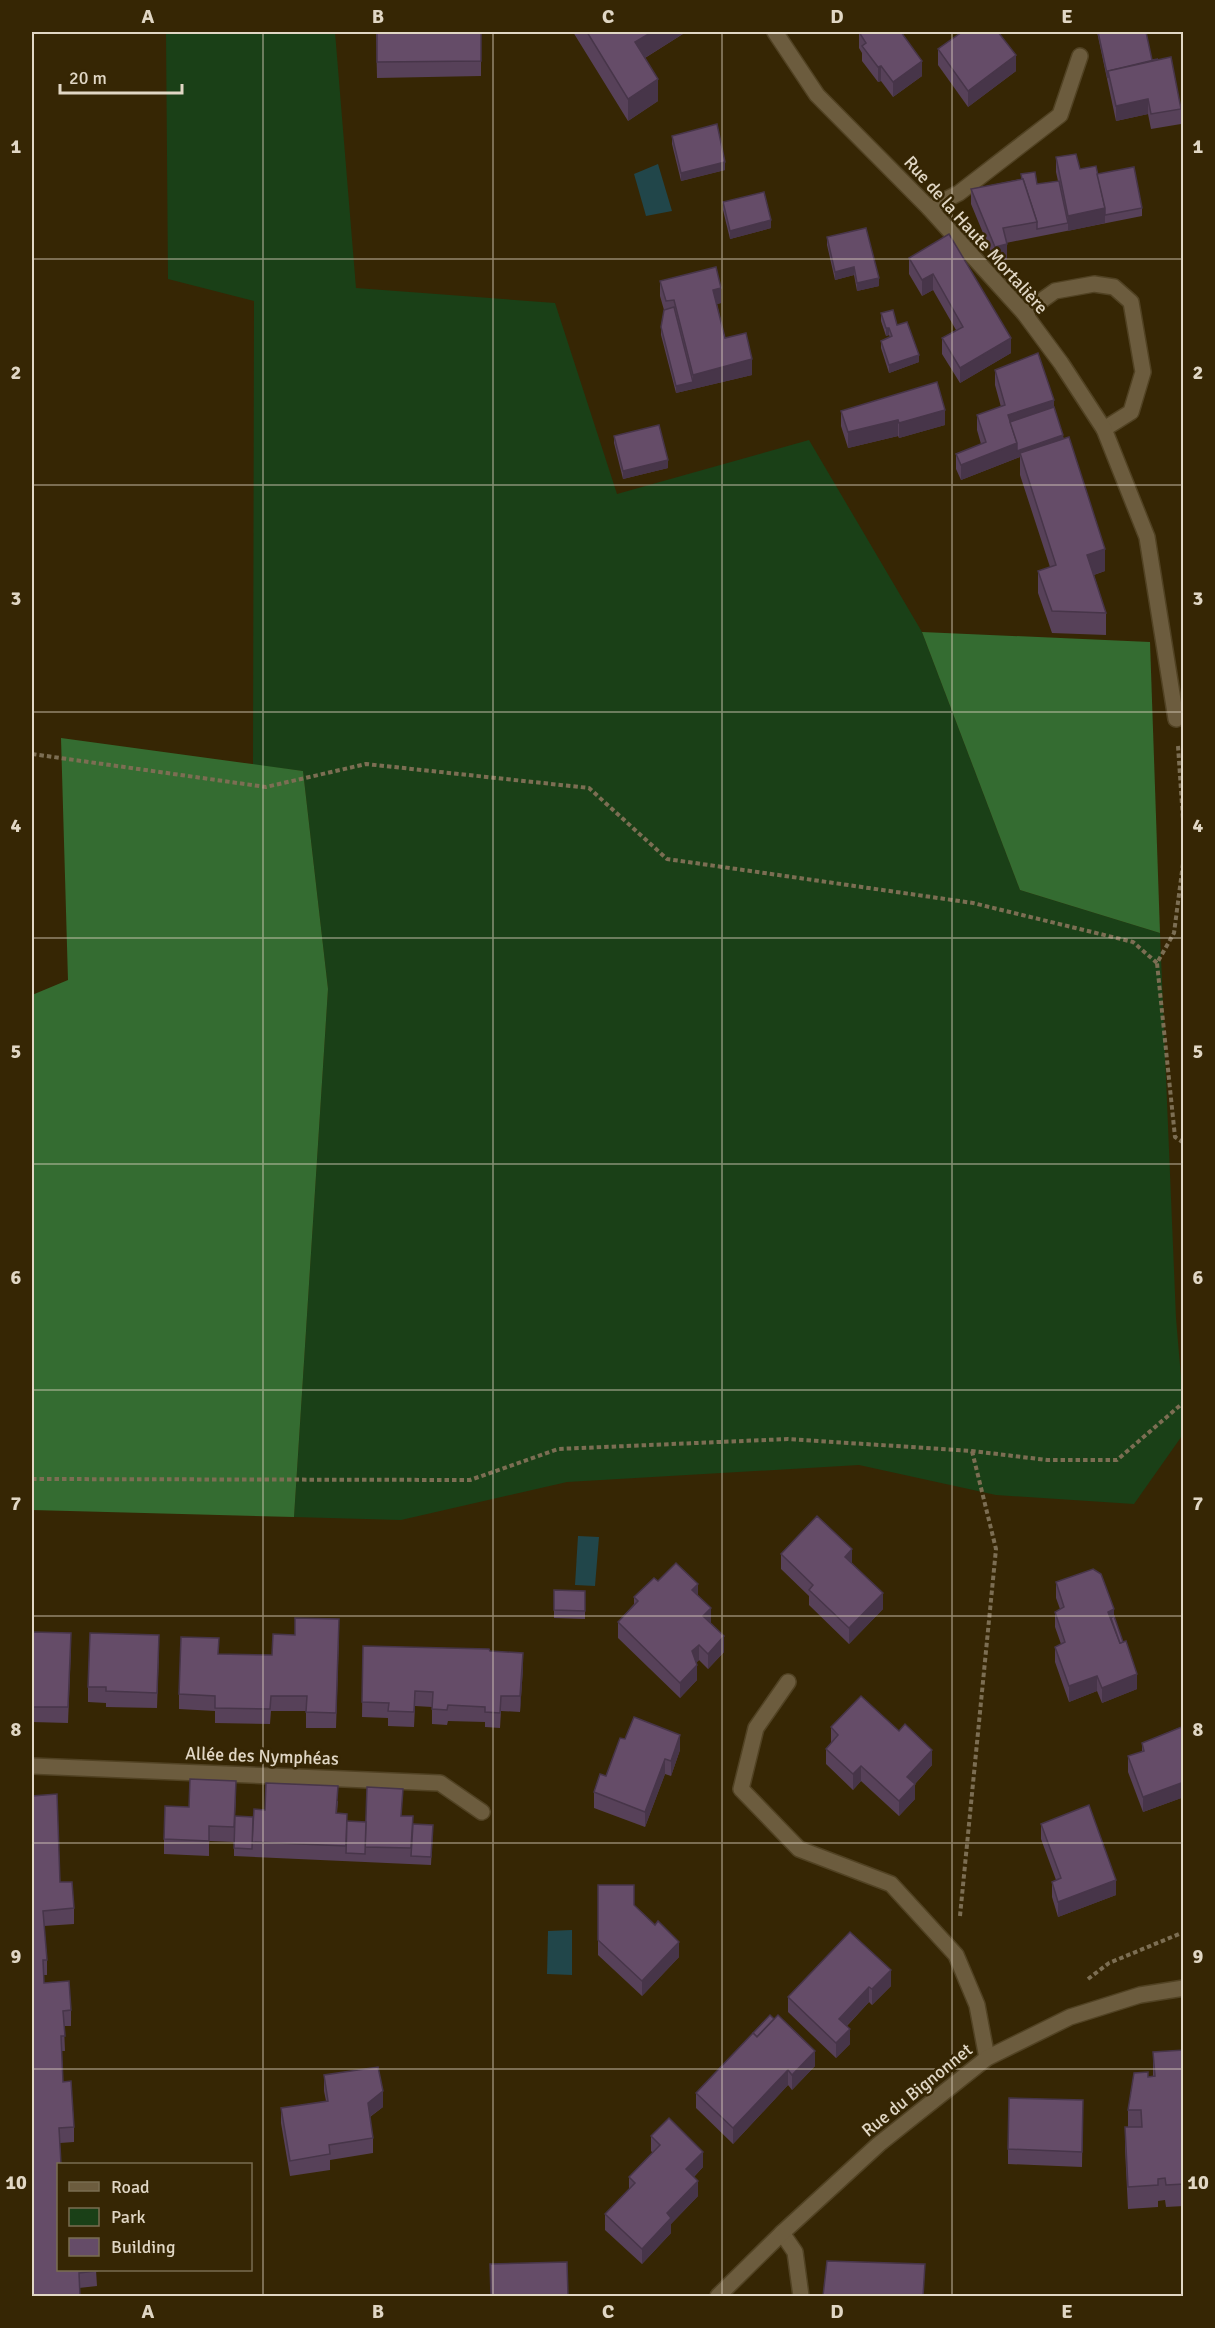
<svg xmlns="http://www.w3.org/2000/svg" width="1215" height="2328" font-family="Signika,sans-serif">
  <rect width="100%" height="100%" fill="#362604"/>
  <path fill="#1a4017" d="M166,32H335L356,288L555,303L617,494L809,440L922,632L1020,890L1160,933L1176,1318L1183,1401L1184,1433L1134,1504L996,1495L859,1465L567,1482L401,1520L294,1517L328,989L303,771L253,765L254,301L168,279Z"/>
  <g fill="#346c31">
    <path d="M922,632L1150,642L1160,933L1020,890Z"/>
    <path d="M61,738L303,771L328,989L294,1517L32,1510V995L68,980Z"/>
  </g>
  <g fill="#21464a">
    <path d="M658,164L672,211L646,216L634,174Z"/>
    <path d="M578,1536L599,1537L595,1586L575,1585Z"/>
    <path d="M572,1930V1975L547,1974L548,1931Z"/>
  </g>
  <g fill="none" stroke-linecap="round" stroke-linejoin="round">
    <defs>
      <g id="lane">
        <path d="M929,208L959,193L1060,115L1080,56"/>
        <path d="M1024,313L1055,291L1094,284L1114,287L1131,302L1143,372L1131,412L1104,429"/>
      </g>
      <g id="street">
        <path d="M775,32L817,95L929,208L1024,313L1061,363L1104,429L1147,537L1176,719"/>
        <path d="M788,1682L756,1728L741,1789L799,1849L891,1884L956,1955L977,2005L987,2058"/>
        <path d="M32,1766L440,1783L482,1812"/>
        <path d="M782,2233L795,2252L801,2296"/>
        <path d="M718,2296L782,2233L879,2144L987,2058L1070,2017L1140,1995L1184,1988"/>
      </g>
    </defs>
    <use href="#lane" stroke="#514223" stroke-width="18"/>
    <use href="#street" stroke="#514223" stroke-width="18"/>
    <g stroke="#7c6e53" stroke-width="4" stroke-dasharray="4.5 3" stroke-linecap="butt">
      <path d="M1178,746L1184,834"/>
      <path d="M32,754L266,787L366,764L589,788L667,859L973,903L1133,942L1157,963"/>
      <path d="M1184,856L1174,933L1157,963L1175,1137L1184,1143"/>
      <path d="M32,1479L470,1480L558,1449L788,1439L972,1451L1047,1460H1117L1184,1402"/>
      <path d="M960,1916L996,1549L972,1451"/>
      <path d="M1088,1979L1109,1963L1184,1932"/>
    </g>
    <use href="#lane" stroke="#6c5c3e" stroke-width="15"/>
    <use href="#street" stroke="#6c5c3e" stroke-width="15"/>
  </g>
  <g fill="#574159">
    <path d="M376,32H481V76L377,78Z"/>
    <path d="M573,32H686L645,58L658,101L628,121Z"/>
    <path d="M859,32L922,76L893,97L881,81L878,82L862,61V53L859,48Z"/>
    <path d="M1097,32H1146L1152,60L1181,109V124L1151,129L1148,114L1116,121Z"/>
    <path d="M938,49L1016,71L968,107L938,65Z"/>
    <path d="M672,136L725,170L681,181L672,144Z"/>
    <path d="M1184,144V165L1183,160V144Z"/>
    <path d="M1056,157L1080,169L1097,174L1142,208V216L1006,243L1007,259L995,262L971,204V189L1021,179V174L1037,184L1058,181L1056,172Z"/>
    <path d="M723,202L771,228L730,239L723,210Z"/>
    <path d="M949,234L1011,353L960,383L942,354V338L956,330L933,290L922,296L909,274V258Z"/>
    <path d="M827,237L879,286L857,291L854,275L835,280L827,245Z"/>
    <path d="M660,281L721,303L717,304L725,338L752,375L676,393L661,335V327L664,310L660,296Z"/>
    <path d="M881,313L897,325L919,362L889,373L881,348V341L890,337L889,335L886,336L881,321Z"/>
    <path d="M995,370L1054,407L1105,571L1094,575L1106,613V635L1052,633L1038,593V571L1050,567L1020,475V457L961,480L956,469V454L981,444L977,430V415L1001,407L995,385Z"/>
    <path d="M841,411L945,425L899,438L898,436L848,448L841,426Z"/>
    <path d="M614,436L668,468L623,479L614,443Z"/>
    <path d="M781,1554L852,1563L883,1609L849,1644L809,1605V1596L781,1569Z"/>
    <path d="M658,1581L698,1596L724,1652L708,1669L699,1660L696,1663L697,1680L680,1698L618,1638V1622L634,1604V1597Z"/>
    <path d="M1056,1582L1114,1616L1137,1689L1102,1703L1097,1691L1069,1702L1055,1662V1647L1061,1644L1055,1627V1612L1060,1609L1056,1598Z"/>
    <path d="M554,1590L585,1591V1619L554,1618Z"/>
    <path d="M32,1632L71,1648L68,1723L32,1722Z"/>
    <path d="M295,1635H339L336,1728H306V1711H271L270,1724L215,1723V1711L179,1709V1694L219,1654L272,1655Z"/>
    <path d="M363,1646L490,1651L523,1668L520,1712L501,1711L500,1728L485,1727V1722L448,1721L447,1725L432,1724V1707L415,1706L414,1727L388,1726V1718L362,1717Z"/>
    <path d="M159,1650L157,1708L106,1707V1703L88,1702V1687Z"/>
    <path d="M1183,1723L1184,1797L1143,1812L1128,1772V1756L1142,1752V1743L1183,1726Z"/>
    <path d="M831,1727L932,1765L915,1784V1799L899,1816L861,1781L853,1790L826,1764V1749L831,1743Z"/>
    <path d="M625,1739L680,1750L671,1776L665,1774L645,1827L594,1808V1792L606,1776Z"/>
    <path d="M32,1796L60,1882L74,1908V1924L44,1926L47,1960V1975H44V1983L71,2010V2026H64L65,2051H61L63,2082L74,2127V2142L60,2143L58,2270H96L97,2286L79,2288L32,2296Z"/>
    <path d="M236,1797L235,1816L253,1817L265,1810L338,1801L337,1813L347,1821L366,1822L402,1816L413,1824L433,1825L431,1865L234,1856V1842L209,1841V1856L164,1854V1839L189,1807Z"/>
    <path d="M1041,1824L1116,1895L1058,1917L1052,1897V1882L1056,1880L1041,1839Z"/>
    <path d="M598,1885L634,1905L679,1957L642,1996L598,1955Z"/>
    <path d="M850,1932L891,1986L872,2005L869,2002L847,2026L850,2044L836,2058L788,2012V1997Z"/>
    <path d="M753,2033L815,2066L792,2090L788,2085L733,2144L696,2108V2093Z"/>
    <path d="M1184,2050V2206L1166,2207L1165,2200L1158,2201V2207L1128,2209L1125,2149V2127H1128V2110L1148,2077H1153V2052Z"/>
    <path d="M324,2075L383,2107L370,2117L373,2138V2153L330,2160V2170L290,2176L281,2123V2108L326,2101L324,2091Z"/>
    <path d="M1083,2100L1082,2167L1008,2164V2149Z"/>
    <path d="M651,2136L703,2167L694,2177L698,2196L671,2224V2233L642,2264L605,2230V2214L629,2189V2177L653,2153L651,2151Z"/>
  </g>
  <g fill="#473549">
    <path d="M652,32H686L635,64V42Z"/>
    <path d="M1016,55V71L968,107V91Z"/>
    <path d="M922,61V76L893,97V82Z"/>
    <path d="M881,66V81L878,82V67Z"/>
    <path d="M658,79V101L628,121V99Z"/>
    <path d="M1148,99V114L1116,121V106Z"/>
    <path d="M725,162V170L681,181V173Z"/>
    <path d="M1105,208V223L1068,231V216Z"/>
    <path d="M771,220V228L730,239V231Z"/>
    <path d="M1007,244V259L995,262V247Z"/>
    <path d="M854,267V275L835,280V272Z"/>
    <path d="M933,274V290L922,296V280Z"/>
    <path d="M879,278V286L857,291V283Z"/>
    <path d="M721,288V303L713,305V290Z"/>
    <path d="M886,328H889V335L886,336Z"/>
    <path d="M1011,338V353L960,383V368Z"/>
    <path d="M919,355V362L889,373V365Z"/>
    <path d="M752,359V375L676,393V386L693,382V375Z"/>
    <path d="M1054,400V415L1010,429L1008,415Z"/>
    <path d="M945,410V425L899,438V423Z"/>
    <path d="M898,420V436L848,448V432Z"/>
    <path d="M1063,435V443L1020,453V457L1017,458V451Z"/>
    <path d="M1017,443V458L961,480V465Z"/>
    <path d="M668,460V468L623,479V471Z"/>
    <path d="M1105,549V571L1087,577V555Z"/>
    <path d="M852,1549V1564L845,1557Z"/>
    <path d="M698,1584V1599L692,1590Z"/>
    <path d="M883,1593V1609L849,1644V1628Z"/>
    <path d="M711,1608V1623L703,1631V1616Z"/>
    <path d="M1114,1609V1624L1111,1626L1108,1612Z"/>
    <path d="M724,1636V1652L708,1669V1654Z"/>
    <path d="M699,1645V1660L692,1666V1651Z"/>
    <path d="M523,1653V1668L520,1712V1696Z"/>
    <path d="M697,1665V1680L680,1698V1683Z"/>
    <path d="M1137,1674V1689L1102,1703V1688Z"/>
    <path d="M1097,1676V1691L1069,1702V1686Z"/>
    <path d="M680,1735V1750L671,1776V1761Z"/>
    <path d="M932,1750V1765L912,1787L915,1784V1799L899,1816V1801L907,1777Z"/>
    <path d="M665,1759V1774L645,1827V1812Z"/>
    <path d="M861,1766V1781L853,1790V1774Z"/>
    <path d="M1184,1782V1797L1143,1812V1797Z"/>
    <path d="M1116,1880V1895L1058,1917V1902Z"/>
    <path d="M679,1942V1957L642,1996V1981Z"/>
    <path d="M891,1970V1986L872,2005V1989Z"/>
    <path d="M869,1987V2002L839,2034V2019Z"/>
    <path d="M850,2029V2044L836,2058V2043Z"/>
    <path d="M815,2051V2066L792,2090V2075Z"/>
    <path d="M788,2070V2085L733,2144V2128Z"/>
    <path d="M383,2091V2107L368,2118V2103Z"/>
    <path d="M703,2152V2167L686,2185V2169Z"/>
    <path d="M698,2181V2196L671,2224V2233L642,2264V2249L667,2213Z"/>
  </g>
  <g fill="#654c68" stroke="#473549" stroke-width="1.5">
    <path d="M377,32H481V61L377,62Z"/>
    <path d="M587,32H652L635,42L658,79L628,99Z"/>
    <path d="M859,32H901L922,61L893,82L881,66L878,67L862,46L866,43Z"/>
    <path d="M962,32H998L1016,55L968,91L938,49Z"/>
    <path d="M1098,32H1146L1152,60L1158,59L1108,71V78Z"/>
    <path d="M1171,57L1181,109L1151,114L1148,99L1116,106L1108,71Z"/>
    <path d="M717,124L725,162L681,173L672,136Z"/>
    <path d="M1076,154L1080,169L1096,166L1105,208L1068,216L1056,157Z"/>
    <path d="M1134,167L1142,208L1105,215V208L1097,174Z"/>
    <path d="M1035,172L1037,184L1059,181L1068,223L1037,229V222L1023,179H1022L1021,174Z"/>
    <path d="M1023,179L1037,222L1003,228L1007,244L995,247L971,189Z"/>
    <path d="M764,192L771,220L730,231L723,202Z"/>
    <path d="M866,228L879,278L857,283L854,267L835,272L827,237Z"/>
    <path d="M949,234L1011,338L960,368L942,338L963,327L933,274L922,280L909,258Z"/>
    <path d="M716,267L721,288L713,290L725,338L746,333L752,359L693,375L674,300L666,301L660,281Z"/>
    <path d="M674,307L693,382L676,386L661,327L664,310Z"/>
    <path d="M893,310L897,325L907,322L919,355L889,365L881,341L892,336L889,328H886L881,313Z"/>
    <path d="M1038,353L1054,400L1008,415L1017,443L961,465L956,454L986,442L977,415L1005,405L995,370Z"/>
    <path d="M937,382L945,410L899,423L898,420L848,432L841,411Z"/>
    <path d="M1054,407L1063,435L1017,451V443L1010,422Z"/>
    <path d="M659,425L668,460L623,471L614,436Z"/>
    <path d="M1069,437L1105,549L1087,555L1106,613L1052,611L1038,571L1056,565L1020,453Z"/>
    <path d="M817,1516L852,1549L845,1557L883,1593L849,1628L809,1590L813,1585L781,1554Z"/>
    <path d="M676,1563L698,1584L692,1590L711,1608L703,1616L724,1636L708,1654L699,1645L692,1651L697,1665L680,1683L618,1622L638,1601L634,1597L654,1578L658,1581Z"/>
    <path d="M1093,1569L1101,1574L1114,1609L1108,1612L1120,1643L1126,1641L1137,1674L1102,1688L1097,1676L1069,1686L1055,1647L1065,1642L1055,1612L1064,1607L1056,1582Z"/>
    <path d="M554,1590L585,1591V1611L554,1610Z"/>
    <path d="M1114,1616L1123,1642L1120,1643L1111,1618Z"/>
    <path d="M295,1618L339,1619L336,1713L306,1712L307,1696H271L270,1709L215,1708V1696L179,1694L181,1637L219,1638L218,1654L272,1655L273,1634L295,1635Z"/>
    <path d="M32,1632L71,1633L68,1707H32L33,1686H32Z"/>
    <path d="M90,1633L159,1635L157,1693L106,1691V1687H88Z"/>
    <path d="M363,1646L489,1649L490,1651L523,1653L520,1696H501L500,1713L485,1712V1707L448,1705L447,1710L432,1709L433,1692L415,1691L414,1712L388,1711L389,1703L362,1702Z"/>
    <path d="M861,1696L899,1731L905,1724L932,1750L907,1777L915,1784L899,1801L861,1766L853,1774L826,1749L838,1735L831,1727Z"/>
    <path d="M634,1717L680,1735L671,1761L665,1759L645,1812L594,1792L600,1774L606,1776L620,1738L625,1739Z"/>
    <path d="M1184,1726V1782L1143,1797L1128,1756L1144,1751L1142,1743Z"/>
    <path d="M190,1779L236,1781L234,1827L209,1826V1841L164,1839L165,1806L189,1807Z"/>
    <path d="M266,1783L338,1786L336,1813L347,1814L346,1846L252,1842L254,1809L265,1810Z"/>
    <path d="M367,1787L403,1789L401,1816H413L411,1848L365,1847Z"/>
    <path d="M57,1794L60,1882H72L74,1908L43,1911L47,1960H43L44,1983L69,1981L71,2010L63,2011L65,2036H61L63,2082L71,2081L74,2127L59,2128L61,2164H58V2270H96L97,2271L79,2273L80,2296H32V1796Z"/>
    <path d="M1089,1805L1116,1880L1058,1902L1052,1882L1061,1878L1041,1824Z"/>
    <path d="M235,1816L253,1817L252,1849L234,1848Z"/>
    <path d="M347,1821L366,1822L365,1854L346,1853Z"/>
    <path d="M413,1824L433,1825L431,1857L411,1856Z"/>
    <path d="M598,1885H634V1905L655,1925L658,1921L679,1942L642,1981L598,1940Z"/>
    <path d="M850,1932L891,1970L872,1989L869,1987L839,2019L850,2029L836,2043L788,1997Z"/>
    <path d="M770,2015L774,2019L757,2037L753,2033Z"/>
    <path d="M778,2015L815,2051L792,2075L788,2070L733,2128L696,2093L753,2033L757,2037Z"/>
    <path d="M1184,2050V2184L1166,2185L1165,2178L1158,2179V2185L1128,2187L1125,2127H1142L1141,2110H1128L1134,2073L1148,2072V2077L1155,2076L1153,2052Z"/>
    <path d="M378,2067L383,2091L368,2103L373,2138L329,2145L330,2154L290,2161L281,2108L328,2101L324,2075Z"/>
    <path d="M1009,2098L1083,2100L1082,2152L1008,2149Z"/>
    <path d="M669,2118L703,2152L686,2169L698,2181L667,2213L671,2218L642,2249L605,2214L635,2183L629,2177L660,2145L651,2136Z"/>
    <path d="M827,2261L925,2264L923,2296H823Z"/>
    <path d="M567,2262L568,2296H491L490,2264Z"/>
  </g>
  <path fill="none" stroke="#e1d7c5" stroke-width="1.5" stroke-opacity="0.55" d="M263,32V2296M493,32V2296M722,32V2296M952,32V2296M32,259H1184M32,485H1184M32,712H1184M32,938H1184M32,1164H1184M32,1390H1184M32,1616H1184M32,1843H1184M32,2069H1184"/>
  <g text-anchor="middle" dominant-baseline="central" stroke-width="5" stroke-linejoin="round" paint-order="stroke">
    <g font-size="18" fill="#e1d7c5" stroke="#362604">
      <text transform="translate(976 235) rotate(48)">Rue de la Haute Mortalière</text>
      <text transform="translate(262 1756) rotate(2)">Allée des Nymphéas</text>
      <text transform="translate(917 2090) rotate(-39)">Rue du Bignonnet</text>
    </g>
  </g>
  <rect width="1215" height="2328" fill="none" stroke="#362604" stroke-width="66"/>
  <rect x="57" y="2163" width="195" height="108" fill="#362604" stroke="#7a6d51" stroke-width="1.5"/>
  <rect x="69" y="2182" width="30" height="9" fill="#6c5c3e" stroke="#7a6d51" stroke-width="1.5"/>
  <text x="111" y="2193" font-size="18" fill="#e1d7c5">Road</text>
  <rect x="69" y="2208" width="30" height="18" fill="#1a4017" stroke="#7a6d51" stroke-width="1.5"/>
  <text x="111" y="2223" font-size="18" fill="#e1d7c5">Park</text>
  <rect x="69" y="2238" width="30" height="18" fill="#654c68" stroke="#7a6d51" stroke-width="1.5"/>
  <text x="111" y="2253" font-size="18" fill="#e1d7c5">Building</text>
  <path d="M60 84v9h122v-9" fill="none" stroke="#e1d7c5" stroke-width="3"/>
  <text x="69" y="84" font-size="18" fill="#e1d7c5" stroke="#362604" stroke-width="4.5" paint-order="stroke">20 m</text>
  <rect x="33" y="33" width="1149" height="2262" fill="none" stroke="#e1d7c5" stroke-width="2"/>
  <g font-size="20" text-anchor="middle" font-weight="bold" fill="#e1d7c5">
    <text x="148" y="23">A</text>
    <text x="378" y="23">B</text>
    <text x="608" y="23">C</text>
    <text x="837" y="23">D</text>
    <text x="1067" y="23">E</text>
    <text x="16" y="153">1</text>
    <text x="1198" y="153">1</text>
    <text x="16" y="379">2</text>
    <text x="1198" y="379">2</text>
    <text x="16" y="605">3</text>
    <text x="1198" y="605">3</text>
    <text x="16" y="832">4</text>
    <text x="1198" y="832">4</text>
    <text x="16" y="1058">5</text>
    <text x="1198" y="1058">5</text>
    <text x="16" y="1284">6</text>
    <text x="1198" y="1284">6</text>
    <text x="16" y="1510">7</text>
    <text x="1198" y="1510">7</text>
    <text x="16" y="1736">8</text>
    <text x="1198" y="1736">8</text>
    <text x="16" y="1963">9</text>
    <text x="1198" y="1963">9</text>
    <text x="16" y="2189">10</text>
    <text x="1198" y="2189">10</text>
    <text x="148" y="2318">A</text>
    <text x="378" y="2318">B</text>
    <text x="608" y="2318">C</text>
    <text x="837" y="2318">D</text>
    <text x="1067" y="2318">E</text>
  </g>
</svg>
